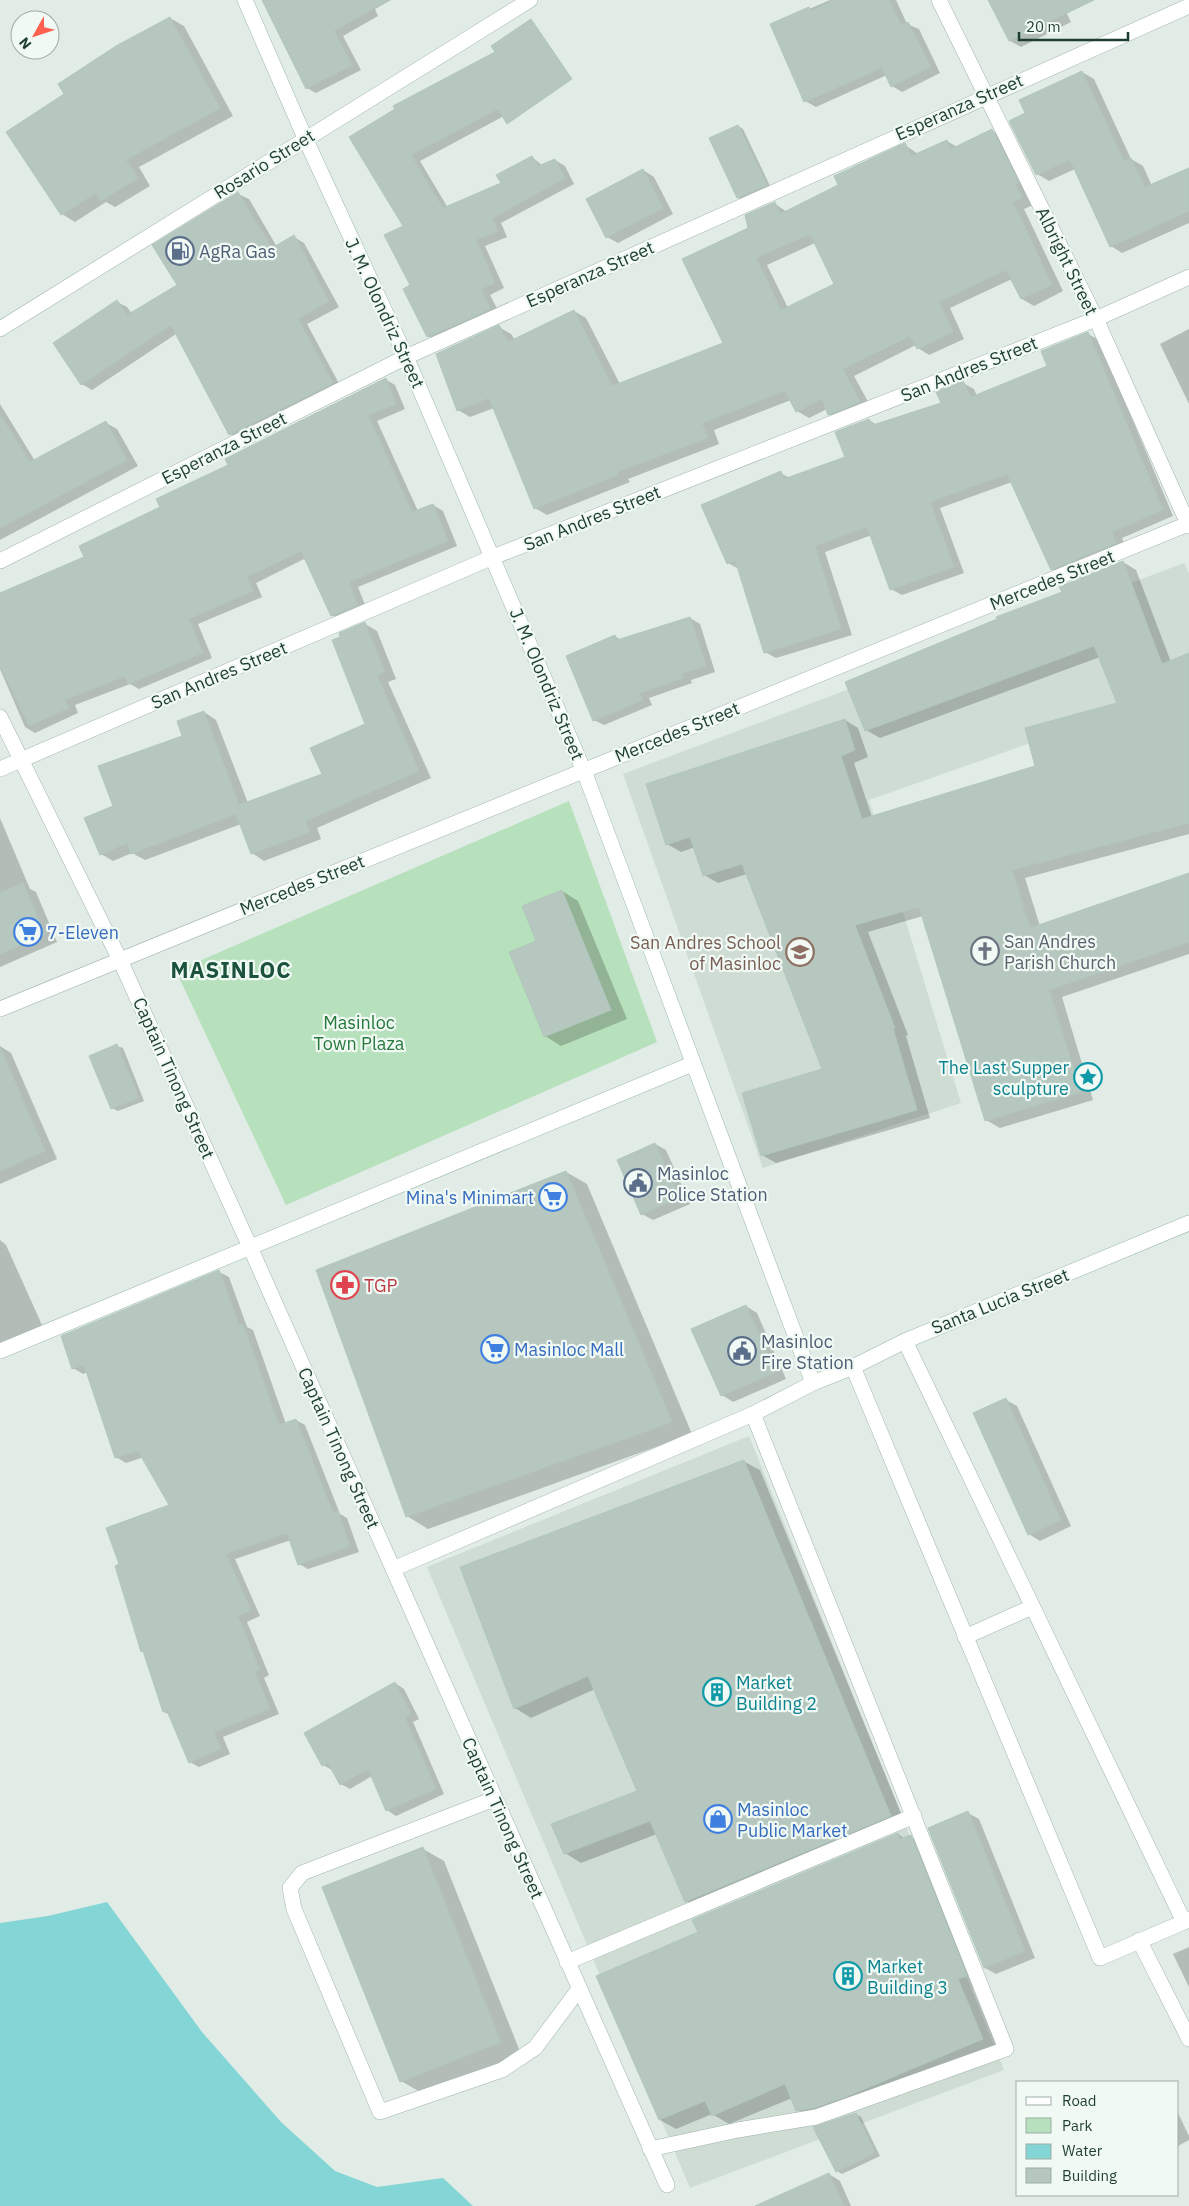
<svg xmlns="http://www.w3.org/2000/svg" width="1189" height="2206" font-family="'IBM Plex Sans',sans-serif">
  <rect width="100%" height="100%" fill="#e0ece5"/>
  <g fill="#cedcd4">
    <path d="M1184,563L1189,573V687L869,800L961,1103L763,1168L623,774Z"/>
    <path d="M749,1436L1004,2070L690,2188L427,1567Z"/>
  </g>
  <path fill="#b7e0bc" d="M569,801L657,1042L286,1205L176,971Z"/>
  <path fill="#84d5d6" d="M107,1902L202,2032L281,2122L335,2171L377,2187L443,2178L473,2206H0V1923L48,1916Z"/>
  <g fill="#0003" fill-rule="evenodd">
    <path d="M265,0H391L375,9L378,16L343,36L361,70L316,93L307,88Z"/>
    <path d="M830,0H896L907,24L919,29L940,73L902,92L892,86L887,75L816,107L805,101L772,25Z"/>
    <path d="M990,0H1060L1071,22L1021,47L1010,41Z"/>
    <path d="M170,18L184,26L233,116L139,167L150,186L115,207L106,202L75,222L62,214L8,132L66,94Z"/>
    <path d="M1082,72L1094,79L1131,159L1143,166L1152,186L1189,169V223L1122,253L1111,246L1075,169L1049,181L1037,174L1027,114Z"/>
    <path d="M395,107L517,109L420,161L448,208L502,184L532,157L543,166L555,160L565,166L574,184L501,223L507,237L485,246L504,288L490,295L500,314L438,342L428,336L412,286L405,226Z"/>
    <path d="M738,126L743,129L771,188L743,200L738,198Z"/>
    <path d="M992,131L1004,138L1033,205L1024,209L1063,291L1034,306L1022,299L1012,279L950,308L964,339L929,355L918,348L916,345L854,376L872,409L841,421L829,414L827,409L809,418L797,411L791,400L714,430L719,444L628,479L630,482L547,515L535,508L494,408L470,417L458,410L499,327L511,334L515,340L574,311L586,318L620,384L725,344L749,228L774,203L787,212L840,186L905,145L918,154L947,141L957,147ZM815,243L835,284L788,308L767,265Z"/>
    <path d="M643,170L654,177L673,214L618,243L607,237Z"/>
    <path d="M238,194L249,199L277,247L294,237L304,243L339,307L307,324L342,389L240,440L230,434L176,334L92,390L82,384L55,344L117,302L127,307L132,314L178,285Z"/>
    <path d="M1189,329V404L1160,344Z"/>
    <path d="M1088,334L1099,340L1173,516L1122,538L1126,549L1063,575L1052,569L1012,482L940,508L964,573L902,595L891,589L872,535L825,552L852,635L776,658L765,652L739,569L728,563L780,473L790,478L846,458L869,420L877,425L943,404L963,383L974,389L977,396L1048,366Z"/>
    <path d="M385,379L395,385L405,409L377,421L418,511L433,505L443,511L457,546L358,587L367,610L342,621L332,615L306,558L256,583L262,597L198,624L212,658L139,689L130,684L75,705L78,713L35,733L25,727L0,669V594L86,558L229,466Z"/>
    <path d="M0,404L35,461L106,423L117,429L138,466L0,540Z"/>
    <path d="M1123,562L1136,570L1171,662L1189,654V834L1025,878L1040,926L1189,875V954L1062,997L1093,1100L1000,1128L986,1120L923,916L868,932L908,1035L906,1036L930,1118L776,1163L762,1155L824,1070L747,874L718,883L704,875L695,847L681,852L667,844L845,720L858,728L868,757L854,763L872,817L1037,767L1119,704L1100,657L880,738L866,730L1064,593Z"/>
    <path d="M690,618L700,624L715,672L691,680L692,683L649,698L652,705L604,725L594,720L615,636L621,640Z"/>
    <path d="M365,624L377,631L396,679L388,682L431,778L317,828L321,839L264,861L252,853L241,824L145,860L132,853L113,861L101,854L115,806L184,736L204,712L216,720L248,803L324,775L366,724Z"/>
    <path d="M0,818L30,889L36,892L57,942L0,967Z"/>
    <path d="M562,891L578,901L627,1019L561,1046L545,1036L538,942Z"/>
    <path d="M0,1046L11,1053L57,1159L0,1184Z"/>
    <path d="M117,1046L123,1048L144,1101L118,1111L112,1108Z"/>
    <path d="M655,1144L666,1150L690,1204L653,1220L642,1214Z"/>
    <path d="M566,1172L587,1184L692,1434L428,1529L407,1516Z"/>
    <path d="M0,1240L6,1245L42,1325L0,1344Z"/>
    <path d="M219,1272L229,1277L247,1327L253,1330L286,1424L296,1420L305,1425L340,1514L347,1518L359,1552L308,1569L299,1564L291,1540L235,1559L260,1616L247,1622L269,1675L264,1678L279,1714L223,1737L230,1754L199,1767L190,1762L170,1715L164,1712L145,1652L142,1651L121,1565L171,1506L144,1457L126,1463L116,1457L87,1372L83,1374L73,1368Z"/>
    <path d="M746,1306L757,1313L786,1379L733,1402L722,1395Z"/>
    <path d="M1006,1400L1017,1406L1071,1526L1040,1541L1029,1534Z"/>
    <path d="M743,1461L760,1470L906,1825L702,1911L686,1901L657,1834L581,1863L565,1853L639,1791L595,1689L531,1718L515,1708Z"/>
    <path d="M395,1683L404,1689L419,1719L413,1722L444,1794L396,1816L387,1810L372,1776L350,1789L341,1784L332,1770L323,1765Z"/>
    <path d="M968,1813L979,1819L1035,1958L996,1974L985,1968Z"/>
    <path d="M898,1834L905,1839L911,1837L927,1846L982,1985L973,1989L998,2048L814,2119L797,2110L792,2098L729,2124L712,2114L676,2129L660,2120Z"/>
    <path d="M423,1849L444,1861L521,2054L422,2093L401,2081Z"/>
    <path d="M1189,1947V1987L1173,1954Z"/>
    <path d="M1178,2113L1189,2136V2140L1178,2146Z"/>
    <path d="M856,2114L861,2117L880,2156L842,2174L837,2171Z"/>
    <path d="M829,2174L840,2181L851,2206H794Z"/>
  </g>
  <g fill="#b5c7be" stroke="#b2c7bb" fill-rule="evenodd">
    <path d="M262,0H388L334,31L352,65L306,89Z"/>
    <path d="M834,0H889L901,25L908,22L931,67L891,87L882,68L804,102L770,24L809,7L811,11Z"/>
    <path d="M988,0H1094L1009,41Z"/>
    <path d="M170,17L220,108L126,160L138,178L101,201L96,193L61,215L6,132L64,94L58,84L116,46Z"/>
    <path d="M531,19L572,79L507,124L498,109L411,155L443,208L501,183L496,175L532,156L538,166L555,159L565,178L492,218L498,231L476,240L495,283L481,289L491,309L427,337L403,289L410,285L384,235L403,226L349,137L395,109L393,106L495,52L491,46Z"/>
    <path d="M1082,71L1124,161L1131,158L1145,187L1189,168V211L1110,247L1070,160L1036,175L1009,121L1025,113L1019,100Z"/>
    <path d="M738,125L767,185L737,198L709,138Z"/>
    <path d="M992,129L1019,183L1015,184L1022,198L1013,202L1052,285L1021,299L1006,270L939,302L953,332L917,349L910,336L843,369L860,402L828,415L822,399L796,412L785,391L702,423L708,438L617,472L618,475L534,509L489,398L457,411L436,354L499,325L508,342L574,310L612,386L723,343L682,259L748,228L745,215L775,202L780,214L838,185L834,176L905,143L911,156L947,140L951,149ZM810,234L834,284L781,310L756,258Z"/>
    <path d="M643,169L663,208L606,238L586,199Z"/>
    <path d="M238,192L272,248L294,235L329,301L298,319L333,383L229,435L171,325L81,385L53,343L117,300L127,315L177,285L152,245Z"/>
    <path d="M1088,332L1163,510L1112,532L1116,543L1051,570L1007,474L930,502L954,567L890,590L867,527L815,546L841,629L764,653L735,560L727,564L701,505L781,471L784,479L845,457L835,432L869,419L873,425L941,403L936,392L963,381L971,397L1047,366L1041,351Z"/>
    <path d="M386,378L396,404L368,415L412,512L433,504L448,541L349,582L358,605L331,616L301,551L247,577L253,591L189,619L203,653L128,684L125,676L65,700L69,708L29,726L0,666V593L84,557L79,546L160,507L156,499L228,465L225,459Z"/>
    <path d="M0,414L30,462L106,421L127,460L0,528Z"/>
    <path d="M1123,561L1162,664L1189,653V823L1012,870L1030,928L1189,873V942L1049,990L1081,1092L985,1121L919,907L855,925L895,1028H893L917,1110L761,1156L742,1093L822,1069L742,864L703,876L690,837L666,845L646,784L845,719L855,750L841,756L862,819L1035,766L1025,728L1117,703L1094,646L865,731L845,682L997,619L996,617L1062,592L1059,587Z"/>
    <path d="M690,617L706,666L681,674L683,678L640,693L643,700L593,721L566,656L615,635L617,640Z"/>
    <path d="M365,622L385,672L377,675L419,771L305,821L310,832L251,854L236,814L131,854L127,843L100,855L84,818L113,806L98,766L182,736L177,721L204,711L239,805L322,774L310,748L365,724L332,640L340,637L339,633Z"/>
    <path d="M23,883L45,934L0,954V893Z"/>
    <path d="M562,890L611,1010L544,1037L509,952L536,941L522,906Z"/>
    <path d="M117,1044L139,1098L111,1109L89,1056Z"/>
    <path d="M0,1047L45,1151L0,1171Z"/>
    <path d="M655,1143L680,1197L641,1215L617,1160Z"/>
    <path d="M566,1171L672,1422L406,1517L316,1270Z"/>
    <path d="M219,1270L239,1325L243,1324L279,1425L296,1419L333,1513L338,1511L350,1546L298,1565L287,1533L226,1554L251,1610L238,1616L260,1670L255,1672L270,1709L214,1732L221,1749L189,1763L167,1711L163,1712L143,1651L141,1652L115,1566L119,1564L106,1528L169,1505L138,1451L115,1458L84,1365L72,1369L61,1336Z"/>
    <path d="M746,1305L776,1372L721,1396L691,1329Z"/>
    <path d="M1006,1398L1061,1520L1028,1535L973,1413Z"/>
    <path d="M744,1460L891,1816L685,1902L650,1821L564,1854L551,1824L637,1791L588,1676L514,1709L460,1567Z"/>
    <path d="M395,1682L411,1714L405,1717L436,1789L386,1811L368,1769L340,1785L328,1763L322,1766L304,1733Z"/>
    <path d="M968,1811L1025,1951L984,1968L928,1828Z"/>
    <path d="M898,1833L900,1839L911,1835L967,1976L958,1979L983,2039L848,2096L814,2108L796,2111L785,2084L712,2116L705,2101L659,2120L596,1976L698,1932L692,1920Z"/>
    <path d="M423,1847L501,2042L400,2082L322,1887Z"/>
    <path d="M856,2113L875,2153L836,2172L813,2127Z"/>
    <path d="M829,2173L844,2206H755Z"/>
  </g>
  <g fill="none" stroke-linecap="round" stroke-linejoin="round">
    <defs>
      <g id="lane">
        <path d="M905,1341L1184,1922L1189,1919"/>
        <path d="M853,1367L1100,1958L1184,1922"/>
        <path d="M393,1569L753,1414L813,1383"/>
        <path d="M965,1637L1032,1607"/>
        <path d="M494,1799L302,1873L290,1888L294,1909L380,2112L502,2070L535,2048L579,1989"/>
        <path d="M567,1962L914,1816"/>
        <path d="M650,2149L738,2130L816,2117L1006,2049L753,1414"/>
      </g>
      <g id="street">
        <path d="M939,0L1096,319L1189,526"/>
        <path d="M0,329L530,0"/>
        <path d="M0,561L406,357L1189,6"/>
        <path d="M0,717L120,960L250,1247L667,2185"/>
        <path d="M0,769L493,557L1096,319L1189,277"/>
        <path d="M0,1009L1188,524"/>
        <path d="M1139,1940L1189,2039"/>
      </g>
      <g id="secondary">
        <path d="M245,0L305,138L406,357L584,771L813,1383L853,1367L905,1341L1189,1223"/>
        <path d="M0,1351L692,1064"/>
      </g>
    </defs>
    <use href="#lane" stroke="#a2b4ac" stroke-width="16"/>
    <use href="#street" stroke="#a2b4ac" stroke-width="16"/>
    <use href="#secondary" stroke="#9eb9ac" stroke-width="16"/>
    <use href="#lane" stroke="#fff" stroke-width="15"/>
    <use href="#street" stroke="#fff" stroke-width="15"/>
    <use href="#secondary" stroke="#fff" stroke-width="15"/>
  </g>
  <defs>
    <symbol id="fuel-ring" viewBox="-11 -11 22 22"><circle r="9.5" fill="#f1f9f4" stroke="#5c6f8a" stroke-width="1.5"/><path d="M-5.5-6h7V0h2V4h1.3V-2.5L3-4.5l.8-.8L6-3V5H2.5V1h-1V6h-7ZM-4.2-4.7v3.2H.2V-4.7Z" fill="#5c6f8a"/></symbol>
    <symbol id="supermarket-ring" viewBox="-11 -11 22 22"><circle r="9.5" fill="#f1f9f4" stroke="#3f7fe0" stroke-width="1.5"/><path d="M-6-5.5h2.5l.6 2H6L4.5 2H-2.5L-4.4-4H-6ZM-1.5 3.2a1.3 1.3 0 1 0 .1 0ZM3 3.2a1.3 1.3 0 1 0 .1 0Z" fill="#3f7fe0"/></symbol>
    <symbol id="church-ring" viewBox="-11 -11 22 22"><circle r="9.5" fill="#f1f9f4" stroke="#6b7280" stroke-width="1.5"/><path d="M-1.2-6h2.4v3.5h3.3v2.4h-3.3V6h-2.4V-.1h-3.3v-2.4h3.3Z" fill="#6b7280"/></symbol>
    <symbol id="school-ring" viewBox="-11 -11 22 22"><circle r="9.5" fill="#f1f9f4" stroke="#8d6e63" stroke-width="1.5"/><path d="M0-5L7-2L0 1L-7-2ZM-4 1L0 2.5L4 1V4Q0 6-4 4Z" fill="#8d6e63"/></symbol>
    <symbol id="sight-ring" viewBox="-11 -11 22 22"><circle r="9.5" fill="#f1f9f4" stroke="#0f9aa8" stroke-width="1.5"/><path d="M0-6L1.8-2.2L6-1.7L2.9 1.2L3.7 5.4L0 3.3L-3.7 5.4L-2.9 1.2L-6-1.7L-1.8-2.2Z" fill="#0f9aa8"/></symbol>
    <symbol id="civic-ring" viewBox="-11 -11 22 22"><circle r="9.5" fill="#f1f9f4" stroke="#5c6f8a" stroke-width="1.5"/><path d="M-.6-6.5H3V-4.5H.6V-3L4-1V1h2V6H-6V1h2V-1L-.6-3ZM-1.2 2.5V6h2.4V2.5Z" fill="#5c6f8a"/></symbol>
    <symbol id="pharmacy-ring" viewBox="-11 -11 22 22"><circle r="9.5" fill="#f1f9f4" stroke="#e0444e" stroke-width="1.5"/><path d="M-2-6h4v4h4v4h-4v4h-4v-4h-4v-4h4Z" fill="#e0444e"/></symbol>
    <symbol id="building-ring" viewBox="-11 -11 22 22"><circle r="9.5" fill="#f1f9f4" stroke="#0f9aa8" stroke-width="1.5"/><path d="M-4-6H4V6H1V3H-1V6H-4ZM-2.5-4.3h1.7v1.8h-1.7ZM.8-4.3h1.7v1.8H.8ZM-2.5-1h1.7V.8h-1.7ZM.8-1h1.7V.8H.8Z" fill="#0f9aa8"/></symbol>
    <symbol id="shop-ring" viewBox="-11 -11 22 22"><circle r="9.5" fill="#f1f9f4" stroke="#3f7fe0" stroke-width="1.5"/><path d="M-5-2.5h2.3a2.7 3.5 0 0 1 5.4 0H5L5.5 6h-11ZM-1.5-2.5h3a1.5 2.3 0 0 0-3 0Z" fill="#3f7fe0"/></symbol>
  </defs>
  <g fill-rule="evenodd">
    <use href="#fuel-ring" x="164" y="235" width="32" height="32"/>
    <use href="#supermarket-ring" x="12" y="916" width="32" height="32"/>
    <use href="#church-ring" x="969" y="935" width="32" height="32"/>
    <use href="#school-ring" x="784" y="936" width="32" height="32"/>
    <use href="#sight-ring" x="1072" y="1061" width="32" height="32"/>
    <use href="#civic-ring" x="622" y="1167" width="32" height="32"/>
    <use href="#supermarket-ring" x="537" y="1181" width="32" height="32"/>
    <use href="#pharmacy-ring" x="329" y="1269" width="32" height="32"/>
    <use href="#supermarket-ring" x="479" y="1333" width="32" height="32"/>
    <use href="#civic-ring" x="726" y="1335" width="32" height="32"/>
    <use href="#building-ring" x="701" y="1676" width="32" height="32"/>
    <use href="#shop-ring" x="702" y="1803" width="32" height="32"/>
    <use href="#building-ring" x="832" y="1960" width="32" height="32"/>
  </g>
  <g text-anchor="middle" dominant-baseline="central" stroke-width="4.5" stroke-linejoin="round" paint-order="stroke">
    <g font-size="18" fill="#1f3e32" stroke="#f1f9f4">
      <text transform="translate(959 107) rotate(-24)">Esperanza Street</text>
      <text transform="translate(264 164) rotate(-32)">Rosario Street</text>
      <text transform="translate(1067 261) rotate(64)">Albright Street</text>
      <text transform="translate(590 274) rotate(-24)">Esperanza Street</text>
      <text transform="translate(385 313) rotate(65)">J. M. Olondriz Street</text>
      <text transform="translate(969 369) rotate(-22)">San Andres Street</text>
      <text transform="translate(224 448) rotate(-27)">Esperanza Street</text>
      <text transform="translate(592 518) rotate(-22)">San Andres Street</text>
      <text transform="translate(1052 580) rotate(-22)">Mercedes Street</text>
      <text transform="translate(219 675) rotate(-23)">San Andres Street</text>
      <text transform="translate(547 684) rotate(67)">J. M. Olondriz Street</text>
      <text transform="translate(677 732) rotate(-22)">Mercedes Street</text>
      <text transform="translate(302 885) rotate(-22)">Mercedes Street</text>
      <text transform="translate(174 1078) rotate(66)">Captain Tinong Street</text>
      <text transform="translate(1000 1301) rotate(-22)">Santa Lucia Street</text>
      <text transform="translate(339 1448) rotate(66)">Captain Tinong Street</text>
      <text transform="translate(503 1818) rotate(66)">Captain Tinong Street</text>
    </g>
    <g font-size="18" fill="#4e5e75" stroke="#f1f9f4" text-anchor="start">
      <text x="199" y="251">AgRa Gas</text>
      <text x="657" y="1173">Masinloc<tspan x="657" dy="21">Police Station</tspan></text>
      <text x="761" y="1341">Masinloc<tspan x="761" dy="21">Fire Station</tspan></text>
    </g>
    <g font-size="18" fill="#366cbe" stroke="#f1f9f4" text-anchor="start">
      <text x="47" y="932">7-Eleven</text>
      <text x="534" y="1197" text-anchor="end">Mina's Minimart</text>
      <text x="514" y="1349">Masinloc Mall</text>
      <text x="737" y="1809">Masinloc<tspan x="737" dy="21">Public Market</tspan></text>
    </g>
    <g font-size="18" fill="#5b616d" stroke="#f1f9f4" text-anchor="start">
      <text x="1004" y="941">San Andres<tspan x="1004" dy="21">Parish Church</tspan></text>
    </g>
    <g font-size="18" fill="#785e54" stroke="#f1f9f4" text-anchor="end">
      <text x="781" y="942">San Andres School<tspan x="781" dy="21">of Masinloc</tspan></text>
    </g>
    <g font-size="18" fill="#26793b" stroke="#f1f9f4">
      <text x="359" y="1022">Masinloc<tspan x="359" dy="21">Town Plaza</tspan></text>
    </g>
    <g font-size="18" fill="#0d838f" stroke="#f1f9f4" text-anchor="start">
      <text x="1069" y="1067" text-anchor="end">The Last Supper<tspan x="1069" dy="21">sculpture</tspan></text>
      <text x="736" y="1682">Market<tspan x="736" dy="21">Building 2</tspan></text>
      <text x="867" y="1966">Market<tspan x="867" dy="21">Building 3</tspan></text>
    </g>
    <g font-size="18" fill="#be3a42" stroke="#f1f9f4" text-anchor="start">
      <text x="364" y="1285">TGP</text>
    </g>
    <g font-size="22" font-weight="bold" letter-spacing="1" fill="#1a523c" stroke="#f1f9f4">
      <text x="231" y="969">MASINLOC</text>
    </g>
  </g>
  <rect x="1016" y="2081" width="162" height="115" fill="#f1f9f4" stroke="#9daea6"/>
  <rect x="1026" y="2097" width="25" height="8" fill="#ffffff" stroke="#9daea6"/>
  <text x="1062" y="2106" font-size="15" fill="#1f3e32">Road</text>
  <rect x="1026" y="2118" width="25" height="15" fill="#b7e0bc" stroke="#9daea6"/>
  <text x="1062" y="2131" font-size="15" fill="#1f3e32">Park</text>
  <rect x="1026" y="2144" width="25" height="15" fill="#84d5d6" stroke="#9daea6"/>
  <text x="1062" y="2156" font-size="15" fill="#1f3e32">Water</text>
  <rect x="1026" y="2168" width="25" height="15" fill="#b5c7be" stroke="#9daea6"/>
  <text x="1062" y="2181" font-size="15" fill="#1f3e32">Building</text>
  <g transform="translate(35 35) rotate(230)"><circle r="24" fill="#f1f9f4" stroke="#9daea6"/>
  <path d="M0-4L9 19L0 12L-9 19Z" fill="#fd604e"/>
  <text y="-8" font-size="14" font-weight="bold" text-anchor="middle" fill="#1f3e32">N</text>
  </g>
  <path d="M1019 32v8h109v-8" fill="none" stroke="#1f3e32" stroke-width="2.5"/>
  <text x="1026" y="32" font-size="15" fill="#1f3e32" stroke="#f1f9f4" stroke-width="4" paint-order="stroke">20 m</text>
</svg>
